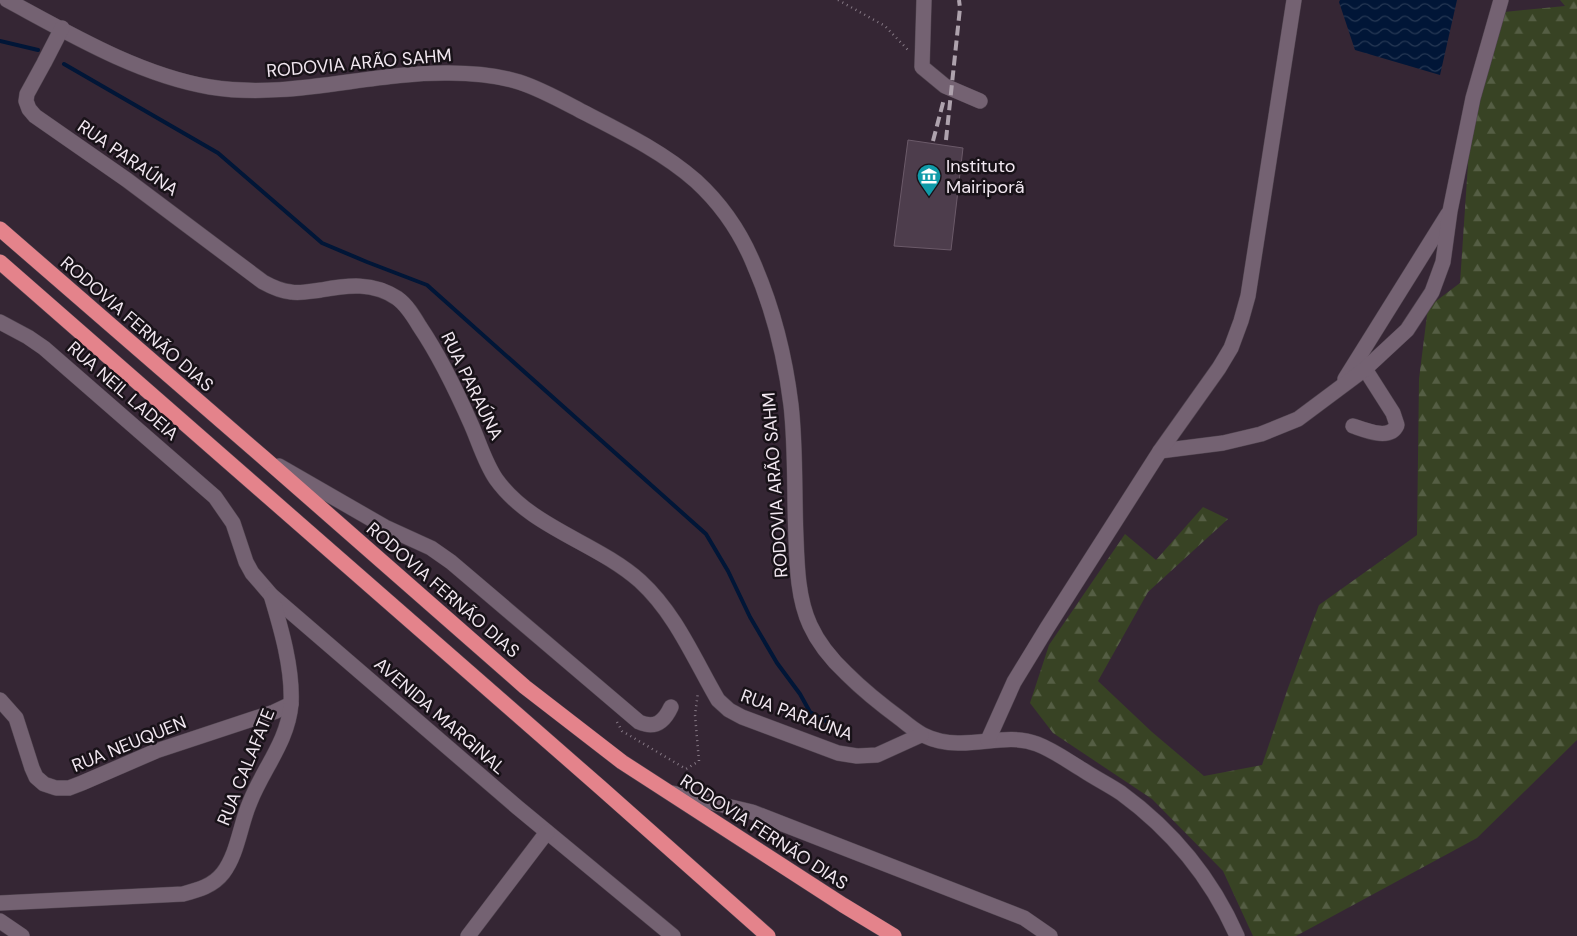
<svg xmlns="http://www.w3.org/2000/svg" width="1577" height="936" font-family="'DM Sans',sans-serif">
  <defs>
    <pattern id="forest-firs" width="22" height="20" patternUnits="userSpaceOnUse" patternTransform="scale(1.25)"><rect width="22" height="20" fill="#384324"/><path d="M5 1l3.5 6h-7zM16 11l3.5 6h-7z" fill="#555e44"/></pattern>
    <pattern id="water-waves" width="16" height="10" patternUnits="userSpaceOnUse" patternTransform="scale(1.25)"><rect width="16" height="10" fill="#011637"/><path d="M0 5q4-4 8 0t8 0" fill="none" stroke="#263854"/></pattern>
  </defs>
  <rect width="100%" height="100%" fill="#352634"/>
  <path fill="url(#forest-firs)" d="M1560,0H1577V740L1477,838L1296,936H1253L1223,871L1152,799L1053,733L1030,703L1049,645L1125,534L1156,560L1203,507L1228,519L1148,592L1098,681L1152,732L1204,776L1262,765L1288,688L1319,605L1417,535L1419,379L1428,307L1460,283L1471,119L1504,12L1565,6Z"/>
  <path fill="url(#water-waves)" d="M1340,0H1457L1440,75L1355,50L1339,2Z"/>
  <g fill="none" stroke-linecap="round" stroke-linejoin="round">
    <g stroke="#011637" stroke-width="4">
      <path d="M0,41L38,50"/>
      <path d="M64,64L218,153L322,243L367,262L427,285L706,534L728,571L750,617L777,663L800,694L810,712L845,732"/>
    </g>
  </g>
  <path fill="#4d3d4c" stroke="#6b5a69" d="M908,140L963,148L951,250L894,246Z"/>
  <g fill="none" stroke-linecap="round" stroke-linejoin="round">
    <defs>
      <g id="minor">
        <path d="M7,0C70,34 139,75 210,87C290,100 369,72 449,73C472,73 496,75 519,82C541,89 562,101 583,112C622,132 663,152 696,181C720,203 739,230 752,260C772,305 785,356 791,405C796,449 794,494 796,538C797,567 798,599 810,625C819,645 832,660 847,674C864,691 883,706 902,720C908,725 916,731 923,735C933,740 946,743 958,743C984,744 1011,734 1037,744C1053,750 1068,761 1083,770C1095,778 1109,785 1121,793C1173,831 1211,877 1237,936"/>
        <path d="M924,0L922,67L945,86L980,101"/>
        <path d="M62,28L44,63L27,94L26,101L29,109L35,116L127,180L263,282C272,287 280,291 291,292C300,294 311,291 321,290C348,285 373,282 397,298C407,305 414,317 420,327C441,358 456,390 471,424C479,442 485,463 496,479C531,528 596,542 640,581C676,614 694,659 718,700L729,710L742,717L838,753L857,756L877,755L921,735"/>
        <path d="M0,322L28,337L44,348L215,497L233,523L246,562L252,573L271,595L517,807L673,936"/>
        <path d="M1345,379L1448,214"/>
        <path d="M1353,426C1365,430 1390,441 1397,425L1393,413L1365,369"/>
        <path d="M1160,451L1223,443L1261,434L1298,419L1365,369L1407,330L1432,292L1443,262L1450,211L1473,98L1501,0"/>
        <path d="M279,466L385,527L431,548L451,562L639,722C655,729 664,722 671,707"/>
        <path d="M0,700L16,718L32,768L36,777L44,784L56,788H69L82,783L156,751L274,712L291,704"/>
        <path d="M988,740L1014,682L1047,628L1160,451L1219,368L1231,348L1241,321L1248,296L1294,0"/>
        <path d="M672,793L752,812L1024,918L1050,936"/>
        <path d="M0,903L183,894C198,890 213,886 223,873C238,853 240,825 250,802C263,769 288,741 291,704C293,669 281,628 271,595"/>
        <path d="M0,921L22,936"/>
        <path d="M468,936L547,832"/>
      </g>
      <g id="highway">
        <path d="M0,229L264,458L525,687L622,762L843,905L894,936"/>
        <path d="M0,262L600,787L768,936"/>
      </g>
    </defs>
    <use href="#minor" stroke="#4f434e" stroke-width="16"/>
    <use href="#highway" stroke="#4f434e" stroke-width="16"/>
    <g stroke="#867985" stroke-width="2.5" stroke-dasharray="1 4" stroke-linecap="butt">
      <path d="M838,0L885,26L908,50"/>
      <path d="M617,722L622,731L686,769L699,761L695,715L698,692"/>
    </g>
    <use href="#minor" stroke="#746272" stroke-width="15"/>
    <use href="#highway" stroke="#e4838b" stroke-width="15"/>
    <g stroke="#aea2ad" stroke-width="4" stroke-dasharray="10 5" stroke-linecap="butt">
      <path d="M946,140L960,8L959,0"/>
      <path d="M933,141L944,99"/>
    </g>
  </g>
  <defs>
    <symbol id="museum-pin" viewBox="-11 -11 22 30"><path d="M0 17L-7.5 6A9.5 9.5 0 1 1 7.5 6Z" fill="#0f9aa8" stroke="#181218"/><path d="M0-6L6-3V-2H-6V-3ZM-5-1h2V3h-2ZM-1-1h2V3h-2ZM3-1h2V3H3ZM-6 4H6V6H-6Z" fill="#fff"/></symbol>
  </defs>
  <g fill-rule="evenodd">
    <use href="#museum-pin" x="915" y="162" width="28" height="38"/>
  </g>
  <g text-anchor="middle" dominant-baseline="central" stroke-width="5" stroke-linejoin="round" paint-order="stroke">
    <g font-size="18" fill="#f2e8f1" stroke="#181218">
      <text transform="translate(359 63) rotate(-5)">RODOVIA ARÃO SAHM</text>
      <text transform="translate(128 158) rotate(35)">RUA PARAÚNA</text>
      <text transform="translate(137 324) rotate(41)">RODOVIA FERNÃO DIAS</text>
      <text transform="translate(472 386) rotate(64)">RUA PARAÚNA</text>
      <text transform="translate(123 391) rotate(41)">RUA NEIL LADEIA</text>
      <text transform="translate(775 485) rotate(-94)">RODOVIA ARÃO SAHM</text>
      <text transform="translate(443 590) rotate(41)">RODOVIA FERNÃO DIAS</text>
      <text transform="translate(797 715) rotate(20)">RUA PARAÚNA</text>
      <text transform="translate(440 716) rotate(41)">AVENIDA MARGINAL</text>
      <text transform="translate(129 744) rotate(-22)">RUA NEUQUEN</text>
      <text transform="translate(246 767) rotate(-68)">RUA CALAFATE</text>
      <text transform="translate(764 832) rotate(33)">RODOVIA FERNÃO DIAS</text>
    </g>
    <g font-size="18" fill="#f2e8f1" stroke="#181218" text-anchor="start">
      <text x="946" y="166">Instituto<tspan x="946" dy="21">Mairiporã</tspan></text>
    </g>
  </g>
</svg>
